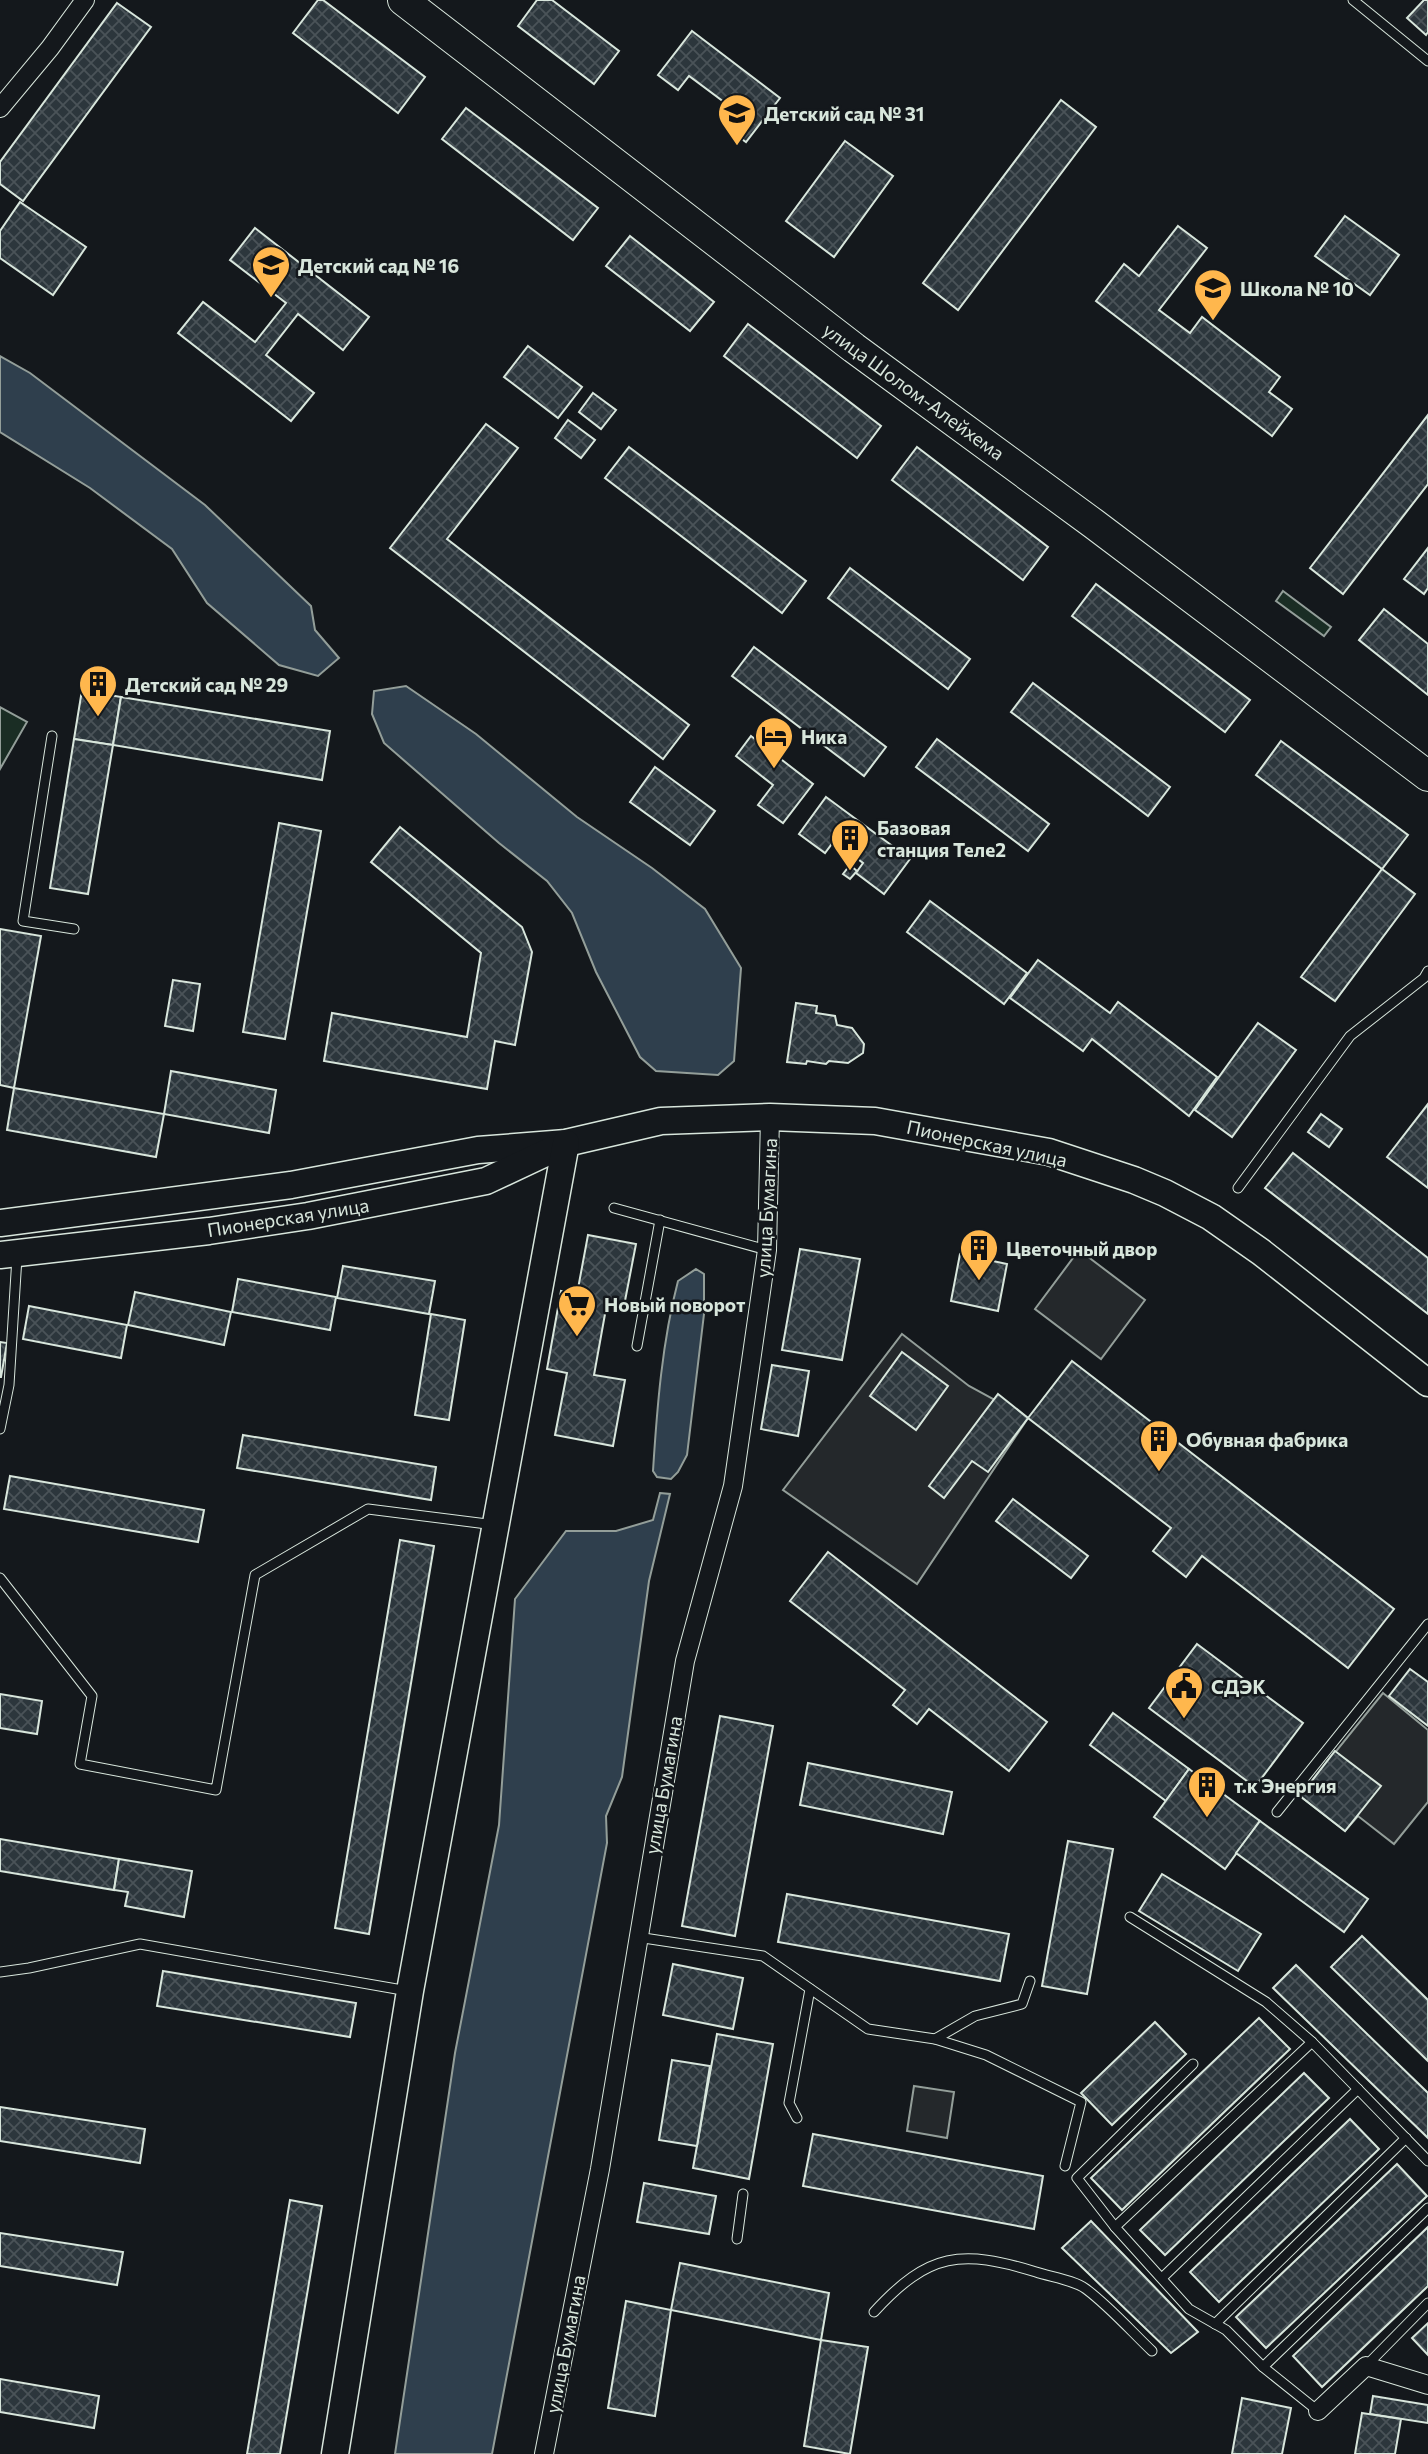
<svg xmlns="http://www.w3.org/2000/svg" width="1428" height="2454" font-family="Commissioner,sans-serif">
  <defs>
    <pattern id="building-cross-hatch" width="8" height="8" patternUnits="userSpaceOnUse" patternTransform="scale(1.75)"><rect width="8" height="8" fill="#2c363c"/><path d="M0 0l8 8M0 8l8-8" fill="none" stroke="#4a5358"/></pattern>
  </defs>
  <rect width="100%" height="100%" fill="#14181c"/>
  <g fill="#1a2d24" stroke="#939e99" stroke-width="2">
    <path d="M1283,591L1331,627L1324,636L1276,601Z"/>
    <path d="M0,707L27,722L0,769Z"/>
  </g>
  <g fill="#24282b" stroke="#939e99" stroke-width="2">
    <path d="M1079,1250L1145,1300L1101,1359L1035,1309Z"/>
    <path d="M902,1334L969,1386L1028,1418L917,1584L783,1490Z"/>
    <path d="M1383,1693L1428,1730V1802L1394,1844L1358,1816L1345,1831L1300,1796Z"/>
    <path d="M914,2086L954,2092L947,2138L907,2131Z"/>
  </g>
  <g fill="#2f3f4d" stroke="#939e99" stroke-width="2">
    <path d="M0,356L30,373L205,505L311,606L315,630L339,658L318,676L279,665L207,603L172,549L90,488L0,432Z"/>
    <path d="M406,686L476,734L577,817L652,868L705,909L741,968L734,1061L718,1075L656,1071L640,1057L596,972L572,913L547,881L499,843L384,743L372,714L374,691Z"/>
    <path d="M696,1269L704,1274V1314L687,1455L678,1472L671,1479L657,1477L653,1471C657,1408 662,1342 678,1281Z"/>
    <path d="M660,1493L670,1494L649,1581L622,1777L606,1816L607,1843L492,2454H395L455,2053L499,1825L515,1599L566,1531H616L653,1520Z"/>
  </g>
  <g fill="url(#building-cross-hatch)" stroke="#d8e6dc" stroke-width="2">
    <path d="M318,0H323L425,77L398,113L293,33Z"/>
    <path d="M537,0H552L619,51L594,84L518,26Z"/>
    <path d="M1424,0H1428V32L1426,35L1407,18Z"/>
    <path d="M117,3L151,27L23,201L0,184V162Z"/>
    <path d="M692,31L780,98L746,142L724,126L736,111L689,76L678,90L658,75Z"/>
    <path d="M1061,100L1096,127L958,310L923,283Z"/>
    <path d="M466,108L598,208L573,240L442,139Z"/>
    <path d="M845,141L893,176L834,257L786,221Z"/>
    <path d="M20,202L86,247L53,295L0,258V231Z"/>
    <path d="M1345,216L1399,255L1370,295L1315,256Z"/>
    <path d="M1178,226L1207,248L1159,310L1190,333L1202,317L1280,377L1269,392L1292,409L1272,436L1096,301L1124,264L1139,276Z"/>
    <path d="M255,228L369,317L343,350L298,314L266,355L314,393L291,421L178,333L203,302L255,342L286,303L230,260Z"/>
    <path d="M630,236L714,302L690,331L606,266Z"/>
    <path d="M748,324L881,426L857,458L724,356Z"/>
    <path d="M528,346L582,387L558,418L504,377Z"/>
    <path d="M593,393L616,410L601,429L579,412Z"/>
    <path d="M1428,415V484L1343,594L1310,568Z"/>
    <path d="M568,420L595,440L581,458L555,438Z"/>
    <path d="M486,424L518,448L447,539L689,725L663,759L390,548Z"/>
    <path d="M629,447L806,581L782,613L605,478Z"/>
    <path d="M917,447L1048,547L1023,580L892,480Z"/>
    <path d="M1428,548V588L1424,594L1404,579Z"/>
    <path d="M850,568L970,659L948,689L828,598Z"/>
    <path d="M1096,584L1250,700L1225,732L1072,616Z"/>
    <path d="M1384,609L1428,644V695L1359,640Z"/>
    <path d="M754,647L886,747L864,776L732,676Z"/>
    <path d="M1033,683L1170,787L1148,816L1011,712Z"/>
    <path d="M82,690L121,697L113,745L74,739Z"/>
    <path d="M121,697L330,731L322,780L113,745Z"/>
    <path d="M751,736L813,784L783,823L758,805L773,785L736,756Z"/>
    <path d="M74,739L113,745L88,894L50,888Z"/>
    <path d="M937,739L1049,824L1028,851L916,767Z"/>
    <path d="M1281,741L1408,835L1382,869L1256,775Z"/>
    <path d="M655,767L715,811L690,845L630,802Z"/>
    <path d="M826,797L910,859L884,894L856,873L863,863L834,841L825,853L799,834Z"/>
    <path d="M279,823L321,831L285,1039L243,1032Z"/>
    <path d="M400,827L522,927L532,952L515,1045L495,1041L487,1089L324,1061L332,1013L467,1037L481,953L371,862Z"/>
    <path d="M850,865L857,871L850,879L843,874Z"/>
    <path d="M1382,869L1415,894L1335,1001L1301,977Z"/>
    <path d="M930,901L1027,973L1004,1004L907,932Z"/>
    <path d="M0,929L41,936L14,1088L0,1085Z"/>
    <path d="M1038,960L1110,1013L1118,1002L1217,1077L1189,1116L1092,1039L1083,1051L1010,998Z"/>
    <path d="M173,980L200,984L193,1031L165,1026Z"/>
    <path d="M796,1003L817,1006L816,1013L835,1016L837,1025L852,1028L864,1044L863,1053L848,1063L829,1061L826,1064L807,1061L806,1064L787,1062Z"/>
    <path d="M1258,1023L1296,1050L1232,1137L1195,1110Z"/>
    <path d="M171,1071L276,1090L269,1133L164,1114Z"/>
    <path d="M14,1088L164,1114L156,1157L7,1130Z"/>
    <path d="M1428,1104V1188L1387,1157Z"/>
    <path d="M1321,1114L1342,1129L1329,1147L1308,1132Z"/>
    <path d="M1293,1153L1428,1258V1314L1265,1188Z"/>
    <path d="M588,1235L636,1244L624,1306L607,1303L594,1375L625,1380L613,1446L555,1435L567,1373L547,1369L561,1291L577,1294Z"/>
    <path d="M800,1249L860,1259L842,1360L782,1350Z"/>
    <path d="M960,1254L1007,1264L998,1311L951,1301Z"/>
    <path d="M343,1266L435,1281L429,1314L337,1298Z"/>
    <path d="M238,1279L336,1297L330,1330L232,1312Z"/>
    <path d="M135,1292L231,1312L224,1345L128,1325Z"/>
    <path d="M29,1306L127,1325L121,1358L23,1339Z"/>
    <path d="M431,1314L465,1320L449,1420L415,1415Z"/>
    <path d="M0,1342L7,1343L1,1377H0Z"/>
    <path d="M902,1352L948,1386L916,1430L870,1396Z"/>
    <path d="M1072,1361L1394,1609L1348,1668L1202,1556L1186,1577L1153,1551L1171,1528L1028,1418Z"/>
    <path d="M772,1365L809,1371L798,1436L761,1429Z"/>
    <path d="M998,1394L1028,1418L988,1472L972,1461L944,1498L929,1486Z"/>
    <path d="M243,1435L436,1467L431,1500L237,1468Z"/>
    <path d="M10,1476L204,1510L198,1542L4,1509Z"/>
    <path d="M1013,1499L1088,1556L1071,1578L996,1521Z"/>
    <path d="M400,1540L434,1546L369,1934L335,1928Z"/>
    <path d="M828,1552L1047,1722L1009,1771L929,1709L917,1724L893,1705L905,1690L790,1601Z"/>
    <path d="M1197,1644L1303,1723L1255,1787L1149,1708Z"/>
    <path d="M1410,1669L1428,1682V1726L1389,1696Z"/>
    <path d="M0,1694L42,1701L37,1734L0,1728Z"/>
    <path d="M1113,1713L1189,1769L1166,1801L1090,1745Z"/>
    <path d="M720,1716L773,1726L735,1936L682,1926Z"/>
    <path d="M1335,1751L1381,1786L1345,1831L1300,1796Z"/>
    <path d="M808,1763L952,1792L943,1834L800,1805Z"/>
    <path d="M1189,1769L1260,1821L1225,1869L1154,1817Z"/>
    <path d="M1260,1821L1368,1899L1344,1932L1236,1853Z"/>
    <path d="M0,1839L119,1859L114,1890L0,1871Z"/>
    <path d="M1068,1841L1113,1849L1087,1994L1042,1986Z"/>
    <path d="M119,1859L192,1871L184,1917L125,1906L128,1892L114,1890Z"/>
    <path d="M1162,1874L1261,1934L1238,1971L1139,1911Z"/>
    <path d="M787,1894L1009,1934L1000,1981L778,1942Z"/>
    <path d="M1362,1936L1428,2000V2061L1331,1967Z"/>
    <path d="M673,1964L743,1978L733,2029L663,2015Z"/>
    <path d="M1296,1965L1428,2093V2138L1273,1988Z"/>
    <path d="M163,1971L356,2003L350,2037L157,2006Z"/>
    <path d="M1259,2018L1290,2049L1122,2210L1091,2178Z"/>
    <path d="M1155,2022L1186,2054L1112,2125L1081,2093Z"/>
    <path d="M717,2034L773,2044L749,2179L693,2168Z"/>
    <path d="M672,2060L710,2066L697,2146L659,2140Z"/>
    <path d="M1304,2073L1329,2098L1165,2255L1140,2230Z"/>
    <path d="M0,2107L145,2129L140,2163L0,2141Z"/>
    <path d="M1350,2119L1379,2149L1219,2302L1190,2272Z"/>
    <path d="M813,2134L1043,2176L1034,2229L803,2186Z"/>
    <path d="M1397,2164L1427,2196L1266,2348L1236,2317Z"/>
    <path d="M644,2183L716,2196L709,2234L637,2222Z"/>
    <path d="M290,2200L322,2206L280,2454H247Z"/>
    <path d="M1091,2221L1198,2332L1171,2353L1062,2248Z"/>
    <path d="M1428,2227V2286L1322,2387L1293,2356Z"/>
    <path d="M0,2233L123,2252L117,2285L0,2266Z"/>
    <path d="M680,2263L829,2293L821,2340L671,2310Z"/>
    <path d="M626,2301L671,2310L655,2416L608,2408Z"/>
    <path d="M1428,2323V2355L1412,2338Z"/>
    <path d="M821,2340L868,2347L850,2454L804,2446Z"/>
    <path d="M0,2379L99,2396L94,2428L0,2412Z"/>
    <path d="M1373,2396L1428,2405V2423L1370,2414Z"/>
    <path d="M1242,2398L1291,2408L1282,2454H1232Z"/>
    <path d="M1362,2413L1401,2419L1395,2454H1355Z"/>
  </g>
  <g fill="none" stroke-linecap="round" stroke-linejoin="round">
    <defs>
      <g id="service">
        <path d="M1353,0L1428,61"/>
        <path d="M52,736L23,921L74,929"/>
        <path d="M1238,1188L1350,1036L1424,978L1428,971"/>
        <path d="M614,1208L767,1250"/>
        <path d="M637,1346L660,1220"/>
        <path d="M0,1429L9,1385L17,1257"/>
        <path d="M0,1578L92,1696L80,1764L216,1790L255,1575L368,1509L495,1525"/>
        <path d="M1277,1812L1428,1624"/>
        <path d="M1130,1917L1266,2002L1312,2042L1428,2161"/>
        <path d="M637,1937L763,1956L868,2029L935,2039L986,2055L1081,2102L1065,2166"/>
        <path d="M0,1972L29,1968L140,1944L408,1991"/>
        <path d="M935,2039L975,2016L1022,2004L1030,1981"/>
        <path d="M1312,2042L1115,2227L1189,2309L1226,2330L1263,2367L1318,2411"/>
        <path d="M797,2118L789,2103L810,1989"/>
        <path d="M1115,2227L1077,2178L1193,2064"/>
        <path d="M737,2239L743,2194"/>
        <path d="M1162,2278L1358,2089"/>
        <path d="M874,2312C929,2252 961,2249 1036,2272C1051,2277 1074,2280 1086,2289C1110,2307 1131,2331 1152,2351"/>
        <path d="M1215,2324L1406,2138"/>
        <path d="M1366,2366L1428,2303"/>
        <path d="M1263,2367L1428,2208"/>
      </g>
      <g id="minor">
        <path d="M0,108L50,48L85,0"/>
        <path d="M1318,2411L1366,2366L1428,2385"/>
        <path d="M544,2454L600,2169L685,1661L733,1486L767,1250L770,1117"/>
      </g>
      <g id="secondary">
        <path d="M0,1223L291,1185L478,1150L566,1143L661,1121L770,1117L875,1121L1049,1152L1134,1180L1165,1193L1211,1217L1261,1252L1428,1383"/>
        <path d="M0,1255L209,1231L308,1216L486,1181L552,1150"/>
        <path d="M335,2454L410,1991L566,1143"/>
      </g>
      <path id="primary" d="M403,0L854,348L1094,524L1428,776"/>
    </defs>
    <use href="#service" stroke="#d8e6dc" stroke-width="11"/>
    <use href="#minor" stroke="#d8e6dc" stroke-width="20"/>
    <use href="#secondary" stroke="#d8e6dc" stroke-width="29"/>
    <use href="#primary" stroke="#d8e6dc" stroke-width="32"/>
    <use href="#service" stroke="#14181c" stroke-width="9"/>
    <use href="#minor" stroke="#14181c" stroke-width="18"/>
    <use href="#secondary" stroke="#14181c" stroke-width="26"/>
    <use href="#primary" stroke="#14181c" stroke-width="30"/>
  </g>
  <defs>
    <symbol id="school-pin" viewBox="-11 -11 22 30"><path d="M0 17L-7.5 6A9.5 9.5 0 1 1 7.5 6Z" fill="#ffb74d" stroke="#14181c"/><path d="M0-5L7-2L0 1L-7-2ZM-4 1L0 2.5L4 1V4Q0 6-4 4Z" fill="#111"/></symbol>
    <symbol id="building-pin" viewBox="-11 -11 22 30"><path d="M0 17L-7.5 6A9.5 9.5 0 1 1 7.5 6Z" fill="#ffb74d" stroke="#14181c"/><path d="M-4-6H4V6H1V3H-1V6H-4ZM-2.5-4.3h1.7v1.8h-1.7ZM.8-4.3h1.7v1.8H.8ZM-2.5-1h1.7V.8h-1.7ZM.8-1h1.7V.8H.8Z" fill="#111"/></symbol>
    <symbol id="hotel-pin" viewBox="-11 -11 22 30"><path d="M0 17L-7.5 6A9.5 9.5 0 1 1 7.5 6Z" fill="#ffb74d" stroke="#14181c"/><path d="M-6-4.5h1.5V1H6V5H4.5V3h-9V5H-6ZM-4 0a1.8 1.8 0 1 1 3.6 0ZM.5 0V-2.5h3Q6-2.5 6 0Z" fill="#111"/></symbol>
    <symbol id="supermarket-pin" viewBox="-11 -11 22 30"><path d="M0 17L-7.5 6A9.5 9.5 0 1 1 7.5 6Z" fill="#ffb74d" stroke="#14181c"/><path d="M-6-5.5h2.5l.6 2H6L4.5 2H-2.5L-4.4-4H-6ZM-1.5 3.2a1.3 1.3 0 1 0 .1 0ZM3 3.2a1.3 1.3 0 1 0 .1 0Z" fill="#111"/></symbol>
    <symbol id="civic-pin" viewBox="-11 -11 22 30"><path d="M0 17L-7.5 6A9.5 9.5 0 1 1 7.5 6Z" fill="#ffb74d" stroke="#14181c"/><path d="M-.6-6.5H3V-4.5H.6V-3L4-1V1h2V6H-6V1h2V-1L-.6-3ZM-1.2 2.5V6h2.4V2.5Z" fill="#111"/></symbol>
  </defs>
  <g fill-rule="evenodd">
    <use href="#school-pin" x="715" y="91" width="44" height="60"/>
    <use href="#school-pin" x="249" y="243" width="44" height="60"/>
    <use href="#school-pin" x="1191" y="266" width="44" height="60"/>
    <use href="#building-pin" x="76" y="662" width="44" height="60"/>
    <use href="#hotel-pin" x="752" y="714" width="44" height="60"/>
    <use href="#building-pin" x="828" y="816" width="44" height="60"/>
    <use href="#building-pin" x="957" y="1226" width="44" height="60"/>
    <use href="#supermarket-pin" x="555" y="1282" width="44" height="60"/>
    <use href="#building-pin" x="1137" y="1417" width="44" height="60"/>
    <use href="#civic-pin" x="1162" y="1664" width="44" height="60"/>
    <use href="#building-pin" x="1185" y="1763" width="44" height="60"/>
  </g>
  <g text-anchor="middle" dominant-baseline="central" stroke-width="5" stroke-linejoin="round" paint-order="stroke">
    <g font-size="19" font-weight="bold" fill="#d8e6dc" stroke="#14181c" text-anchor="start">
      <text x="764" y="113">Детский сад № 31</text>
      <text x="298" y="265">Детский сад № 16</text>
      <text x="1240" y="288">Школа № 10</text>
      <text x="125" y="684">Детский сад № 29</text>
      <text x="801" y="736">Ника</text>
      <text x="877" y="827">Базовая<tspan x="877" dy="22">станция Теле2</tspan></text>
      <text x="1006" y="1248">Цветочный двор</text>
      <text x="604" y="1304">Новый поворот</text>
      <text x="1186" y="1439">Обувная фабрика</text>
      <text x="1211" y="1686">СДЭК</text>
      <text x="1234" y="1785">т.к Энергия</text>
    </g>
    <g font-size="19" fill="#d8e6dc" stroke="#14181c">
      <text transform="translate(914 391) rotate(36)">улица Шолом-Алейхема</text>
      <text transform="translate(987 1143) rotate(12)">Пионерская улица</text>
      <text transform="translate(766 1208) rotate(-87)">улица Бумагина</text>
      <text transform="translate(288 1217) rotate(-9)">Пионерская улица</text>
      <text transform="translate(663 1785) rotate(-80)">улица Бумагина</text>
      <text transform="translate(565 2344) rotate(-79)">улица Бумагина</text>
    </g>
  </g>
</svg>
